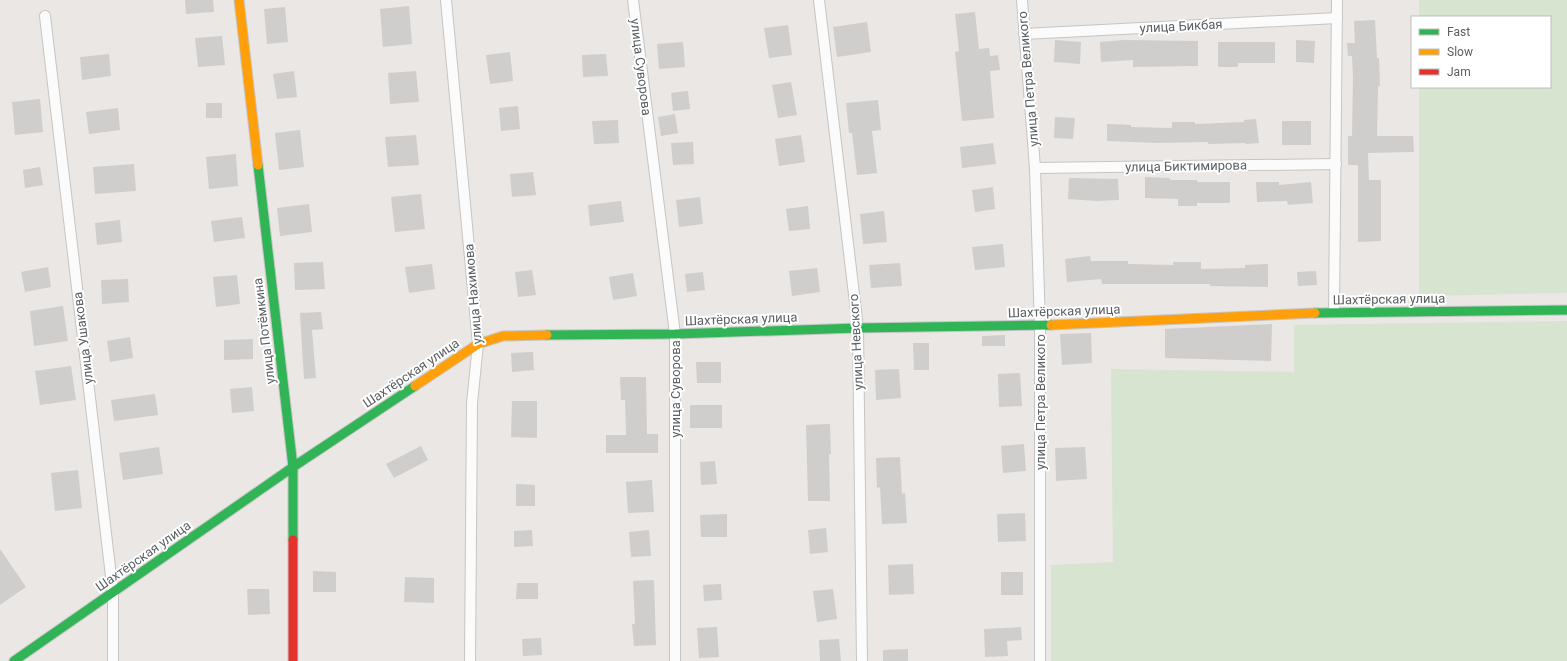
<svg xmlns="http://www.w3.org/2000/svg" width="1567" height="661" font-family="Roboto,sans-serif">
  <rect width="100%" height="100%" fill="#eae7e4"/>
  <g fill="#d6e4d0">
    <path d="M1419,0H1567V293L1419,296V87H1550V17H1419Z"/>
    <path d="M1567,321V661H1051V565L1113,562L1111,369L1294,372V325Z"/>
  </g>
  <g fill="#d0cecd">
    <path d="M185,0H213L214,12L186,14Z"/>
    <path d="M409,6L412,44L383,47L380,9Z"/>
    <path d="M285,7L288,42L267,44L264,9Z"/>
    <path d="M975,12L979,49L989,48L990,56L998,55L1000,70L990,71L994,118L962,121L955,52L959,51L955,14Z"/>
    <path d="M1375,20L1377,58H1379L1380,86H1378L1377,136H1413L1414,152L1368,153L1369,180H1381V241L1358,242V165H1348V136H1352L1353,78L1352,56H1348L1347,43H1355L1354,21Z"/>
    <path d="M867,22L871,52L837,57L833,27Z"/>
    <path d="M788,25L792,55L769,58L764,28Z"/>
    <path d="M222,36L225,65L198,67L195,38Z"/>
    <path d="M1055,40L1081,42L1080,64L1054,62Z"/>
    <path d="M1124,40L1198,41V66L1133,67V60L1101,62L1100,42Z"/>
    <path d="M1296,40L1315,41L1314,63L1296,62Z"/>
    <path d="M683,42L685,67L659,69L657,44Z"/>
    <path d="M1218,42H1275V63H1238V67H1218Z"/>
    <path d="M510,52L513,81L490,84L486,55Z"/>
    <path d="M109,54L111,76L82,80L80,57Z"/>
    <path d="M606,54L608,76L583,77L582,55Z"/>
    <path d="M294,71L297,97L277,99L273,74Z"/>
    <path d="M416,71L419,102L390,104L388,73Z"/>
    <path d="M791,82L797,115L778,118L772,85Z"/>
    <path d="M688,91L690,109L673,111L671,93Z"/>
    <path d="M40,99L43,132L15,135L12,102Z"/>
    <path d="M878,100L881,130L872,131L877,173L857,175L852,133H849L846,103Z"/>
    <rect x="206" y="103" width="16" height="15"/>
    <path d="M518,106L520,129L501,131L499,108Z"/>
    <path d="M118,108L120,130L89,134L86,112Z"/>
    <path d="M675,114L678,133L661,136L658,117Z"/>
    <path d="M1055,117L1075,118L1073,139L1054,138Z"/>
    <path d="M1256,119L1259,143L1246,144L1245,143L1208,144V142L1158,143L1107,141V124L1131,125V127L1172,128V122H1195V124L1244,122V120Z"/>
    <path d="M618,120L619,143L594,144L592,121Z"/>
    <rect x="1282" y="121" width="29" height="24"/>
    <path d="M300,130L304,167L279,170L275,133Z"/>
    <path d="M416,135L419,165L388,167L385,137Z"/>
    <path d="M801,135L805,162L779,166L775,139Z"/>
    <path d="M693,142L694,164L673,165L671,143Z"/>
    <path d="M993,143L996,164L962,168L960,147Z"/>
    <path d="M236,154L238,186L209,189L206,157Z"/>
    <path d="M134,164L136,191L95,194L93,167Z"/>
    <path d="M40,167L43,185L25,188L23,170Z"/>
    <path d="M533,172L536,195L512,197L510,174Z"/>
    <path d="M1145,177L1170,178V180H1197V182H1230V203H1197V206H1178V199L1145,198Z"/>
    <path d="M1069,178L1118,179L1119,200L1096,201L1068,199Z"/>
    <path d="M1256,182H1279V185L1311,182L1313,203L1288,205L1287,201L1257,202Z"/>
    <path d="M993,187L995,209L975,212L972,190Z"/>
    <path d="M421,194L425,229L395,232L391,197Z"/>
    <path d="M700,197L703,224L679,227L676,200Z"/>
    <path d="M621,201L624,222L590,226L588,205Z"/>
    <path d="M309,204L312,232L280,236L277,208Z"/>
    <path d="M808,206L810,229L789,231L786,209Z"/>
    <path d="M884,211L887,242L863,244L860,214Z"/>
    <path d="M242,217L245,238L214,242L211,221Z"/>
    <path d="M120,220L122,242L97,245L95,223Z"/>
    <path d="M1003,244L1005,267L975,270L972,247Z"/>
    <path d="M1090,256L1091,261H1128V264L1173,265V262H1201V269L1245,268V265L1268,264V287L1210,286V284H1102L1101,279L1067,282L1065,259Z"/>
    <path d="M323,262L325,289L295,290L294,263Z"/>
    <path d="M900,263L902,286L871,288L869,265Z"/>
    <path d="M432,264L435,289L409,293L405,267Z"/>
    <path d="M48,267L51,287L25,292L21,272Z"/>
    <path d="M817,268L820,292L792,296L789,271Z"/>
    <path d="M532,270L536,295L518,297L515,272Z"/>
    <path d="M1316,271L1317,285L1298,286L1297,272Z"/>
    <path d="M703,272L705,290L687,292L685,274Z"/>
    <path d="M633,273L637,296L613,300L609,277Z"/>
    <path d="M237,275L240,304L216,307L213,277Z"/>
    <path d="M128,279L129,302L102,304L101,280Z"/>
    <path d="M63,306L68,341L34,346L30,311Z"/>
    <path d="M321,312L323,329L312,330L316,378L304,379L300,313Z"/>
    <path d="M1272,324L1271,361L1165,358V329Z"/>
    <path d="M1091,333L1092,363L1062,365L1060,334Z"/>
    <path d="M1005,335V346H982V336Z"/>
    <path d="M130,337L133,358L110,362L107,341Z"/>
    <path d="M253,339V359L224,360V340Z"/>
    <path d="M913,343H929V370H914Z"/>
    <path d="M533,352L534,370L512,372L511,353Z"/>
    <path d="M696,362H721V383H697Z"/>
    <path d="M71,366L76,400L40,405L35,371Z"/>
    <path d="M899,369L901,398L876,400L875,370Z"/>
    <path d="M1020,373L1022,406L999,407L998,374Z"/>
    <path d="M620,377H646L647,434H658V453H606V435H626L625,400H621Z"/>
    <path d="M252,387L254,411L232,413L230,389Z"/>
    <path d="M155,394L158,415L114,421L111,400Z"/>
    <path d="M512,401H537V438L511,437Z"/>
    <rect x="690" y="405" width="32" height="23"/>
    <path d="M830,424L831,454H829L830,501H808L806,425Z"/>
    <path d="M1024,444L1026,471L1003,473L1001,446Z"/>
    <path d="M421,446L428,460L394,478L386,464Z"/>
    <path d="M159,447L163,474L123,480L119,453Z"/>
    <path d="M1085,447L1087,479L1056,481L1055,448Z"/>
    <path d="M900,457L902,494L905,493L907,523L882,524L880,487L877,488L876,458Z"/>
    <path d="M715,461L717,484L701,485L700,462Z"/>
    <path d="M78,470L82,508L55,511L51,473Z"/>
    <path d="M652,480L654,512L628,513L626,482Z"/>
    <path d="M516,484L535,485V506H516Z"/>
    <path d="M1025,513L1026,541L998,542L997,514Z"/>
    <path d="M727,514V537H701L700,515Z"/>
    <path d="M826,528L828,552L810,554L808,530Z"/>
    <path d="M532,530L533,546L514,547V531Z"/>
    <path d="M649,530L651,556L631,557L629,532Z"/>
    <path d="M0,549L26,587L0,605Z"/>
    <path d="M913,564L914,594L889,595L888,565Z"/>
    <path d="M313,571L336,572V592H313Z"/>
    <rect x="1001" y="572" width="22" height="23"/>
    <path d="M405,577L434,578V603L404,602Z"/>
    <path d="M654,580L656,645L634,646L632,624H635L633,581Z"/>
    <path d="M517,583H538V599H516Z"/>
    <path d="M721,584L722,600L704,601L703,585Z"/>
    <path d="M247,589H269L270,614L248,615Z"/>
    <path d="M833,589L837,619L817,622L813,591Z"/>
    <path d="M717,627L719,657L699,658L697,628Z"/>
    <path d="M1021,627L1022,640L1007,641L1008,656L985,657L984,629Z"/>
    <path d="M541,638L542,655L523,656L522,639Z"/>
    <path d="M839,639L841,661H820L819,640Z"/>
    <path d="M908,649V661H883V650Z"/>
  </g>
  <g fill="none" stroke-linecap="round" stroke-linejoin="round">
    <defs>
      <g id="street">
        <path d="M446,0L478,344L472,403L470,661"/>
        <path d="M633,0L675,334V661"/>
        <path d="M819,0L858,328L862,661"/>
        <path d="M1022,0L1035,168L1040,326V661"/>
        <path d="M45,16L113,593V661"/>
        <path d="M1024,34L1337,18"/>
        <path d="M1035,168L1336,164"/>
        <path d="M1334,312L1337,0"/>
      </g>
      <g id="fast">
        <path d="M258,165L293,467V540"/>
        <path d="M1315,313L1567,310"/>
        <path d="M547,335L675,334L858,328L1051,325"/>
        <path d="M14,661L293,467L415,386"/>
      </g>
      <g id="slow">
        <path d="M239,0L258,165"/>
        <path d="M1051,325L1315,313"/>
        <path d="M415,386L478,344L503,336L547,335"/>
      </g>
      <path id="jam" d="M293,540V661"/>
    </defs>
    <use href="#street" stroke="#c6c5c4" stroke-width="12"/>
    <use href="#fast" stroke="#c6c6c6" stroke-width="11"/>
    <use href="#slow" stroke="#c6c6c6" stroke-width="11"/>
    <use href="#jam" stroke="#c6c6c6" stroke-width="11"/>
    <use href="#street" stroke="#fcfbfb" stroke-width="10"/>
    <use href="#fast" stroke="#30b455" stroke-width="9"/>
    <use href="#slow" stroke="#ff9f0a" stroke-width="9"/>
    <use href="#jam" stroke="#e5322d" stroke-width="9"/>
  </g>
  <g text-anchor="middle" dominant-baseline="central" stroke-width="4" stroke-linejoin="round" paint-order="stroke">
    <g font-size="13" fill="#5a5f62" stroke="#fff">
      <text transform="translate(1181 26) rotate(-3)">улица Бикбая</text>
      <text transform="translate(641 67) rotate(83)">улица Суворова</text>
      <text transform="translate(1028 79) rotate(-95)">улица Петра Великого</text>
      <text transform="translate(1186 166) rotate(-1)">улица Биктимирова</text>
      <text transform="translate(473 294) rotate(-95)">улица Нахимова</text>
      <text transform="translate(1389 299) rotate(-1)">Шахтёрская улица</text>
      <text transform="translate(1064 311) rotate(-2)">Шахтёрская улица</text>
      <text transform="translate(741 319) rotate(-2)">Шахтёрская улица</text>
      <text transform="translate(264 331) rotate(-97)">улица Потёмкина</text>
      <text transform="translate(83 338) rotate(-97)">улица Ушакова</text>
      <text transform="translate(856 342) rotate(-93)">улица Невского</text>
      <text transform="translate(411 373) rotate(-34)">Шахтёрская улица</text>
      <text transform="translate(675 389) rotate(-90)">улица Суворова</text>
      <text transform="translate(1040 402) rotate(-90)">улица Петра Великого</text>
      <text transform="translate(143 556) rotate(-35)">Шахтёрская улица</text>
    </g>
  </g>
  <rect x="1411" y="16" width="140" height="72" fill="#ffffff" stroke="#bdbfc0"/>
  <rect x="1419" y="29" width="20" height="6" fill="#30b455" stroke="#bdbfc0"/>
  <text x="1447" y="36" font-size="12" fill="#5a5f62">Fast</text>
  <rect x="1419" y="49" width="20" height="6" fill="#ff9f0a" stroke="#bdbfc0"/>
  <text x="1447" y="56" font-size="12" fill="#5a5f62">Slow</text>
  <rect x="1419" y="69" width="20" height="6" fill="#e5322d" stroke="#bdbfc0"/>
  <text x="1447" y="76" font-size="12" fill="#5a5f62">Jam</text>
</svg>
